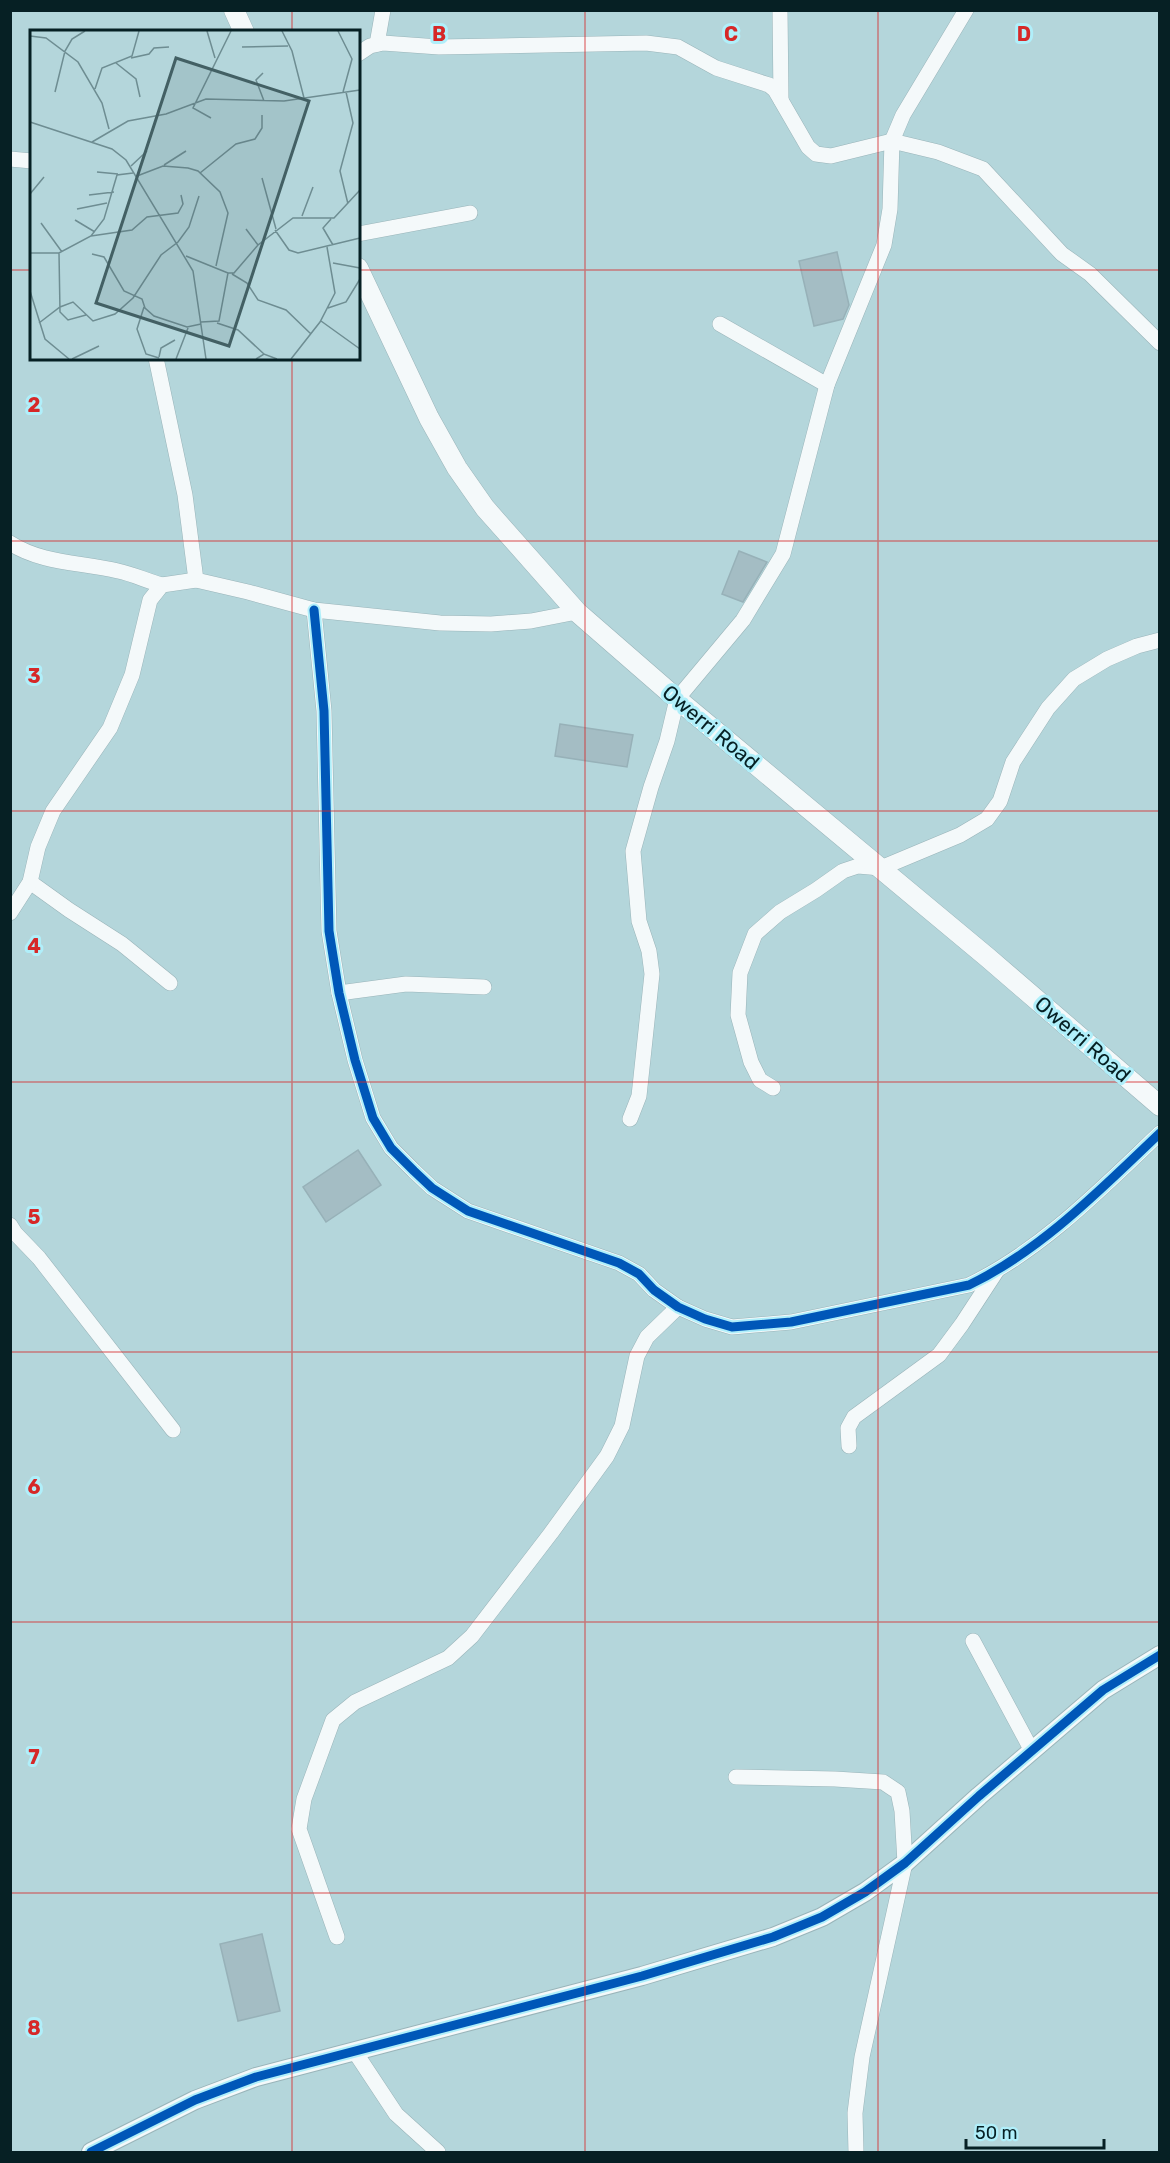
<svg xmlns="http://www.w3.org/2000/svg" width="1170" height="2163" font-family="Rubik,sans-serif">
  <rect width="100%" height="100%" fill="#b4d6db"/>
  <g fill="#a4bdc4" stroke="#97b1b8" stroke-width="1.5">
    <path d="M837,252L849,305L843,319L814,326L799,261Z"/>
    <path d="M739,551L767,562L743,602L722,594Z"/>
    <path d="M560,724L633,735L627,767L555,756Z"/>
    <path d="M358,1150L381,1185L326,1222L303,1187Z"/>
    <path d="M262,1934L280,2011L238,2021L220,1944Z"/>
  </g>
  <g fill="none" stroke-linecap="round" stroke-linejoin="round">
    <defs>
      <g id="minor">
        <path d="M780,10L781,100"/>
        <path d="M377,44L383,10"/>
        <path d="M358,54L370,46L383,43L439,47L646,43L678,47L716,68L769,85L775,90L808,147L816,154L831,156L892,141L938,152L983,169L1062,254L1090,274L1160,343"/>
        <path d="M10,159L32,161"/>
        <path d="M358,234L470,213"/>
        <path d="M720,324L827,385"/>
        <path d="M156,358L185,495L196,580L248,592L314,610L440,623L491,624L531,621L577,612"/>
        <path d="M10,543C42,564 82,562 118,571C133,574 147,581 162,585"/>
        <path d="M314,610L324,711L329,931L339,993L355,1060L373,1118L391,1148L414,1171L432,1188L468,1211L619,1263L639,1274L654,1290L678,1307L705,1319L732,1327L791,1322L969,1285C1042,1250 1102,1188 1160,1133"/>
        <path d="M30,882L69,910L122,944L170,983"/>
        <path d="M10,913L30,882L38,847L53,811L110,728L132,675L150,600L162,585L196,580"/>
        <path d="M339,993L406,984L484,987"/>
        <path d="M773,1088L760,1080L751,1062L738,1015L740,973L755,934L780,912L816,890L843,871L858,866L881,868L960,835L987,819L1000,801L1013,762L1048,708L1074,679L1107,659L1137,646L1160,640"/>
        <path d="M630,1119L639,1096L652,974L649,951L639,921L633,851L651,787L667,741L677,699L743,620L783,554L827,385L884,245L890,209L892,141L903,115L966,10"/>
        <path d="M10,1225L15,1233L39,1258L173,1430"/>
        <path d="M849,1446L848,1428L854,1417L939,1355L962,1324L996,1272"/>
        <path d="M973,1641L1032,1751"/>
        <path d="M736,1777L835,1779L883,1782L898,1792L902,1811L905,1863L862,2057L855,2113L856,2152"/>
        <path d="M337,1937L299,1829L304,1799L333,1720L355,1702L448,1658L472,1636L551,1533L607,1456L622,1426L637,1356L647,1337L678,1307"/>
        <path d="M355,2052L396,2114L438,2152"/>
      </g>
      <path id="tertiary" d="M91,2152L195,2100L256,2077L642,1976L773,1937L822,1917L865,1892L905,1863L979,1796L1103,1690L1160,1655"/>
      <g id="secondary">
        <path d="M234,10L244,32"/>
        <path d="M358,268L429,418L457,468L485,508L577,612L677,699L987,957L1160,1106"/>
      </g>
    </defs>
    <use href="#minor" stroke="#99b4b9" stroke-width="16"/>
    <use href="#tertiary" stroke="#99b4b9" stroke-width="20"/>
    <use href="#secondary" stroke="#99b4b9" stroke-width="21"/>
    <use href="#minor" stroke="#f4f9fa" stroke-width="15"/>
    <use href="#tertiary" stroke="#f4f9fa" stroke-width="18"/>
    <use href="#secondary" stroke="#f4f9fa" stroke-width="20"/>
    <defs>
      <g id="cycleway">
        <path d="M314,610L324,711L329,931L339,993L355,1060L373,1118L391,1148L414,1171L432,1188L468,1211L619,1263L639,1274L654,1290L678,1307L705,1319L732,1327L791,1322L969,1285C1042,1250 1102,1188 1160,1133"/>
        <path d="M91,2152L195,2100L256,2077L642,1976L773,1937L822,1917L865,1892L905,1863L979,1796L1103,1690L1160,1655"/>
      </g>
    </defs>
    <use href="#cycleway" stroke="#b0effa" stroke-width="13"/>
    <use href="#cycleway" stroke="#0057b8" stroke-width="9"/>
  </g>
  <path fill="none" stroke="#d62828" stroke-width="1.5" stroke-opacity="0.55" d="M292,10V32M585,10V2152M878,10V2152M10,270H32M358,270H1160M292,358V2152M10,541H1160M10,811H1160M10,1082H1160M10,1352H1160M10,1622H1160M10,1893H1160"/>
  <g text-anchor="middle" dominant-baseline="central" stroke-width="6" stroke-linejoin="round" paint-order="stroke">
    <g font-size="21" fill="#062024" stroke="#b0effa">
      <text transform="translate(711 727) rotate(40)">Owerri Road</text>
      <text transform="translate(1083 1039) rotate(41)">Owerri Road</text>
    </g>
  </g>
  <g transform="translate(30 30)">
    <rect width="330" height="330" fill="#b4d6db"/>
    <path fill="none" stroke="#6e8d92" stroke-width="1.5" d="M177,1L185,28M252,1L262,21L274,68M308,1L322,29L313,62M0,6L16,8L48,32L72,73L79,99M212,17L258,16M101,28L119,24L124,18L139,17M86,33L106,49L110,67M233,43L226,50L234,71M65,59L72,38L102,26L109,1M25,62L35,21L42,9L55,1M316,62L323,93L310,141L318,174M181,88L163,78L201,1M0,92L82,119L96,130L163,241L176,329M62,112L98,91L136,84L176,69L254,71L330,60M134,135L156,121M101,136L117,121M67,142L88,144M170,143L206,114L225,109L232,98V85M107,146L133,136L158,138L168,141L190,162L198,183L186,236M232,148L246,199M0,164L14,147M59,165L84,162M47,179L77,173M272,186L283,157M301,189L293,198L303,215M45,190L65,202M11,193L32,222M216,199L228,215M245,200L259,220L268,223L330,208M61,206L102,200L117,187L148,183L153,174L151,165M0,223H29L61,206L74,189L87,145L103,143M29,223L30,282L38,290L56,285M62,224L74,227L94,261L112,269L115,278L124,286L157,297L171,294M156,226L198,243L189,291L171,292M303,233L330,238M198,243H204L228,215L263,188H304L330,160M202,244L217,253L228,270L256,280L281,304M0,261L15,309L39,329M114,277L107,299L116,324L129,328M298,278L316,272L330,249M291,291L330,319M9,293L30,277L43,272L63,291L85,284L103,268L131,225L148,212L159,197L169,166M187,293L208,300L234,324M129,327L131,318L145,310M42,329L69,316M146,329L158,298M226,329L234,324L247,329M261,329L290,292L305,263L297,217"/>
    <path fill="#436064" fill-opacity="0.15" stroke="#436064" stroke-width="3" d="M146,28L279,71L199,316L66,273Z"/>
    <rect width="330" height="330" fill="none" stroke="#062024" stroke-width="3"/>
  </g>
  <g font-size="20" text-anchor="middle" font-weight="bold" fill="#d62828" stroke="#b0effa" stroke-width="6" stroke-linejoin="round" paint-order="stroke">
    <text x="439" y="41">B</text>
    <text x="731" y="41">C</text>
    <text x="1024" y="41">D</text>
    <text x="34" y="412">2</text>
    <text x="34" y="683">3</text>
    <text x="34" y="953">4</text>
    <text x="34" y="1224">5</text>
    <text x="34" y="1494">6</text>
    <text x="34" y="1764">7</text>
    <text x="34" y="2035">8</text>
  </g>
  <rect width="1170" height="2163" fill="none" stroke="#062024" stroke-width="24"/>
  <path d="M966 2139v9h138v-9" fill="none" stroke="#062024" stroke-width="3"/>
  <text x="975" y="2139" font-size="18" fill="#062024" stroke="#b0effa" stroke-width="4.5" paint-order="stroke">50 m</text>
</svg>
